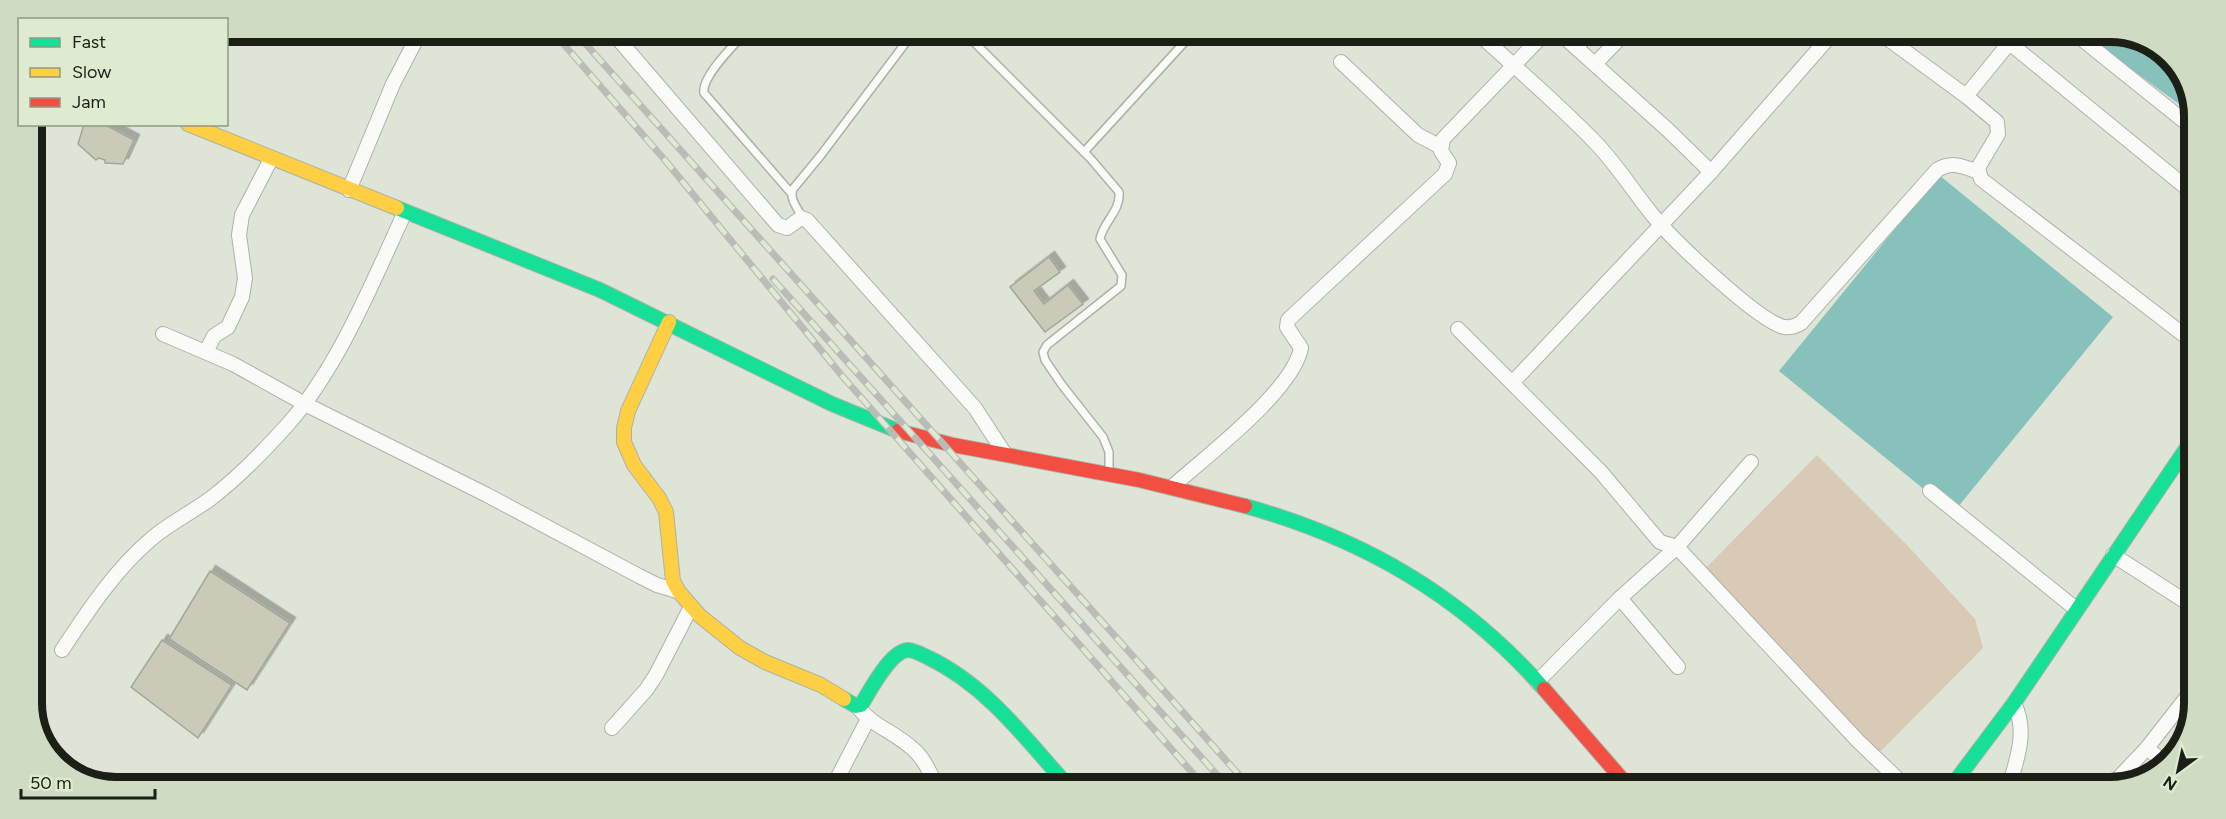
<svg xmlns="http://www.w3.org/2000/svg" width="2226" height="819" font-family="Figtree,sans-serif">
  <defs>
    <filter id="shadow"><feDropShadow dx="5.5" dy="-5.5" stdDeviation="0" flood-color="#0004"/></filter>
  </defs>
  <rect width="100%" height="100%" fill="#dee5d7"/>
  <path fill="#d9cab5" d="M1817,455L1907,545L1975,619L1983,648L1876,756L1696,578Z"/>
  <g fill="#87c1bb">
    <path d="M2086,36H2137L2177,64L2194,110V115Z"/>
    <path d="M1939,175L2113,317L1953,513L1779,371Z"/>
  </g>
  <g fill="#cacab8" stroke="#a4a59a" stroke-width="1.5" filter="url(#shadow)">
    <path d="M84,124H104L134,140L123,164L105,163V160L99,158L96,160L78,144Z"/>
    <path d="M1049,257L1060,272L1034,291L1044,304L1068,285L1083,304L1045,332L1010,287Z"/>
    <path d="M210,571L290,623L247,690L169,639Z"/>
    <path d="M162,640L232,685L198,738L131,687Z"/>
  </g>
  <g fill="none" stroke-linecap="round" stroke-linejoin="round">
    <defs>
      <g id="lane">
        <path d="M745,33C734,45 701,77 704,93L791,193"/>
        <path d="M965,33L1090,158L1119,192C1121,211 1103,222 1100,239L1122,275L1121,286L1047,345L1043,352L1045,360L1062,385L1103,437L1109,452V472"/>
        <path d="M1084,152L1192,34"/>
        <path d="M803,218C798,209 789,199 793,189L821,155L913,33"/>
      </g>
      <g id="street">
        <path d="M613,33L778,225L787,228L801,218L807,220L975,408L1005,454"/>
        <path d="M1479,34C1517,69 1557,103 1593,140C1617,164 1634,193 1655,218C1674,241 1758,321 1784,327C1791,328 1795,326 1801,323L1937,170C1951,161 1963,166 1978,172"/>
        <path d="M1562,35L1668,130L1711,172"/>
        <path d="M1883,35L1966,96L1997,122L1998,134L1978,168L1981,179L2193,342"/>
        <path d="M2001,36L2194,194"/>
        <path d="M2078,36L2194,129"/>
        <path d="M1576,48L1587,35"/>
        <path d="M1341,62L1418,135L1441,147"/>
        <path d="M1595,64L1623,35"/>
        <path d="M1966,96L2015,36"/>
        <path d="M349,190L393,84L420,32"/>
        <path d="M1458,329L1601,472L1660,542L1677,547L1858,741L1906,787"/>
        <path d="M163,334L233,364L305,404L487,495L639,576L657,585L677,591"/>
        <path d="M206,352L214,336L228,327L242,297L245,278L239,235L242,215L271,159"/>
        <path d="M1513,382L1711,172L1831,35"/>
        <path d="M1172,487C1205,457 1293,391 1301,348L1287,327L1288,320L1445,174L1449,163L1441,151L1443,139L1543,35"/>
        <path d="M1930,491L2076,609"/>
        <path d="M2113,555L2191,605"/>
        <path d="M1620,598L1678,667"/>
        <path d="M62,650C88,611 114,571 150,540C168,524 191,513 210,499C239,477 265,450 289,423C339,366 373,281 405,212"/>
        <path d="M1537,682L1620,598L1677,547L1751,462"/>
        <path d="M857,706C872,726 895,732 913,749C924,758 930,773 936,785"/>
        <path d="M612,728L646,690L656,675L691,607"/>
        <path d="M2147,748L2166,764"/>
        <path d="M838,777L868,719"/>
        <path d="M2009,787C2017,758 2028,732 2014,703"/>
        <path d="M2110,787L2147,748L2190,693"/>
      </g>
      <g id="fast">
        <path d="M397,208L600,290L832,404L898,431"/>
        <path d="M1245,506C1364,539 1462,596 1544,689"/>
        <path d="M844,699L856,706L861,705C870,691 890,651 908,650C914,650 923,655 929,658C986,685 1026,739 1067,785"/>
        <path d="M1951,787L2014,703L2192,440"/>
      </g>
      <g id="slow">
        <path d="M188,124L397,208"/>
        <path d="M669,322L628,411L624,428V442L634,465L659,498L666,512L673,581L679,592L700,616L740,648L765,662L821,685L844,699"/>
      </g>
      <g id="jam">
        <path d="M898,431L953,445L1139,480L1245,506"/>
        <path d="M1544,689L1628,786"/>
      </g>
    </defs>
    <use href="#lane" stroke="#acb2a7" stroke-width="10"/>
    <use href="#street" stroke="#acb2a7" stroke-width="16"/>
    <use href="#fast" stroke="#acb2a7" stroke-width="16"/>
    <use href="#slow" stroke="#acb2a7" stroke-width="16"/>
    <use href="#jam" stroke="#acb2a7" stroke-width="16"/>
    <use href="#lane" stroke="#fafbf9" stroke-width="7"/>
    <use href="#street" stroke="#fafbf9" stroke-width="14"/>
    <use href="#fast" stroke="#16e098" stroke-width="14"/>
    <use href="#slow" stroke="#ffcf43" stroke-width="14"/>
    <use href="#jam" stroke="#f24e42" stroke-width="14"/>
    <defs>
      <g id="rail">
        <path d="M553,32L664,159L843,377L1204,786"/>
        <path d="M575,32L1249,786"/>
        <path d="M773,279L1227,786"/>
      </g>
    </defs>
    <use href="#rail" stroke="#babcb8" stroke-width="7"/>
    <use href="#rail" stroke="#dfebd1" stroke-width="4.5" stroke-dasharray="14" stroke-linecap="butt"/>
  </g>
  <path d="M0 0H2226V819H0ZM116 42H2110A74 74 0 0 1 2184 116V703A74 74 0 0 1 2110 777H116A74 74 0 0 1 42 703V116A74 74 0 0 1 116 42Z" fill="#cfdbc2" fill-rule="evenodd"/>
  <path fill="none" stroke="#1b1f15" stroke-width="8" d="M116 42H2110A74 74 0 0 1 2184 116V703A74 74 0 0 1 2110 777H116A74 74 0 0 1 42 703V116A74 74 0 0 1 116 42Z"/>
  <rect x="18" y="18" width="210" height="108" fill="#dfebd1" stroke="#919986" stroke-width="1.5"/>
  <rect x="30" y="38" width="30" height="9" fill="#16e098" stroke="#919986" stroke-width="1.5"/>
  <text x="72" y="48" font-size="18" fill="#1b1f15">Fast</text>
  <rect x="30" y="68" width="30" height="9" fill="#ffcf43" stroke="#919986" stroke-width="1.5"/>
  <text x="72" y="78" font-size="18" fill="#1b1f15">Slow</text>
  <rect x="30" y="98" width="30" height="9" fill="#f24e42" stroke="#919986" stroke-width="1.5"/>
  <text x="72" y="108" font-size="18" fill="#1b1f15">Jam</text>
  <g transform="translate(2178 771) rotate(213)" stroke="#dfebd1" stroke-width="4.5" paint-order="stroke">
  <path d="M0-4.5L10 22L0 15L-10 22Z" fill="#1b1f15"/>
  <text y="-9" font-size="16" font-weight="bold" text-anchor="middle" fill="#1b1f15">N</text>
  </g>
  <path d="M21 789v9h134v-9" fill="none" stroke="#1b1f15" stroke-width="3"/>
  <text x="30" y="789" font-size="18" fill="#1b1f15" stroke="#dfebd1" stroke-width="4.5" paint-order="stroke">50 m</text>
</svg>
